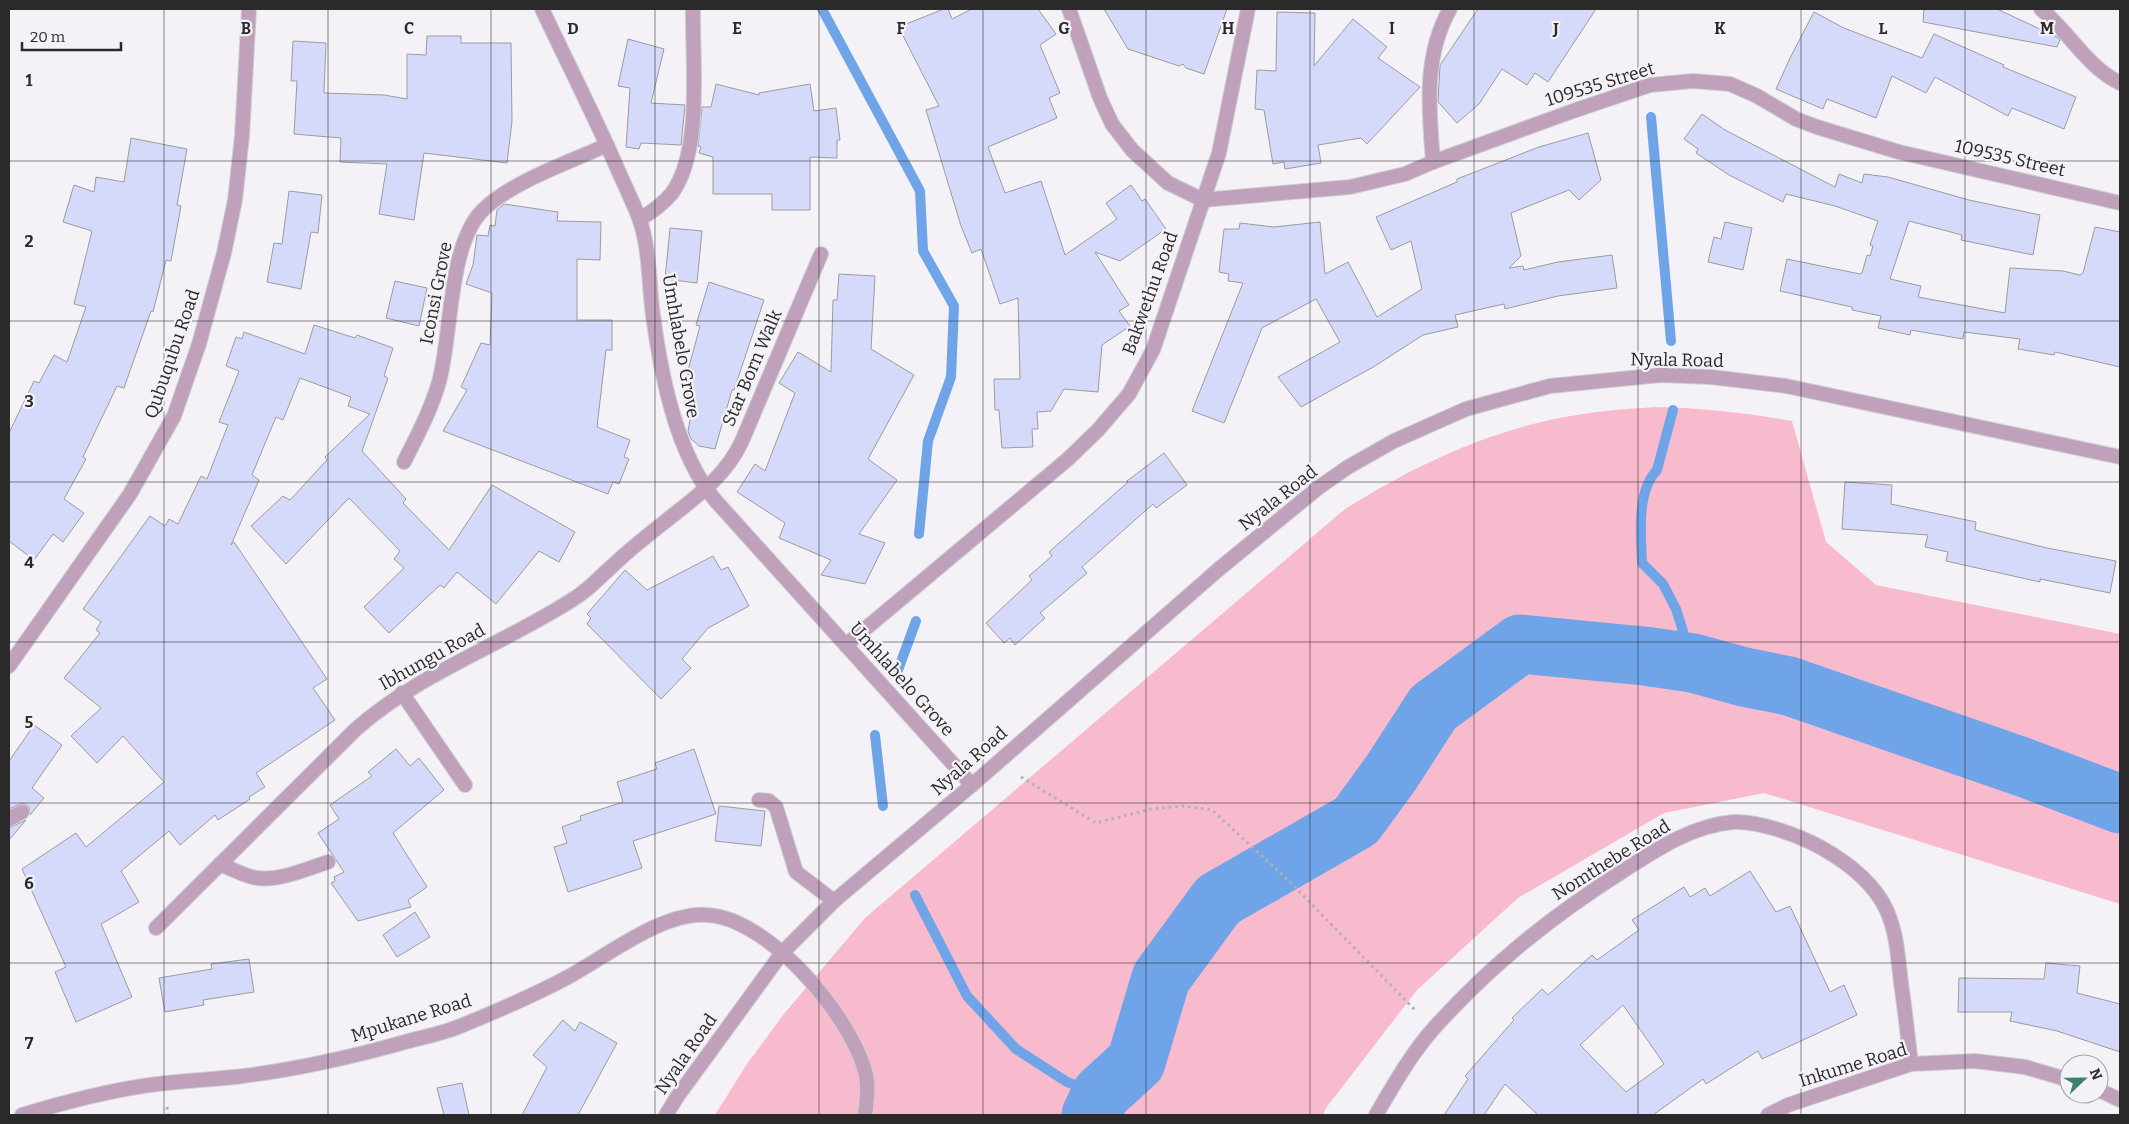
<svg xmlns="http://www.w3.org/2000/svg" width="2129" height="1124" font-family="Bitter,serif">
  <rect width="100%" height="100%" fill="#f4f2f7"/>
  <path fill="#f8bacd" d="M1656,407C1702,408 1747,413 1792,421L1826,542L1876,585L2120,634V904L1764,793L1664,813L1518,898L1417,990L1326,1108L1323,1115H715L747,1064L784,1014L865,918L1345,509C1414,466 1485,432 1565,417C1595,411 1626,409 1656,407Z"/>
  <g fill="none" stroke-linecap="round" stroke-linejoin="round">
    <g stroke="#6fa5e8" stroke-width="10">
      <path d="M822,9L920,191L923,251L954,306L951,377L928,441L919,534"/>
      <path d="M1651,117L1671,341"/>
      <path d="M1673,410L1657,470C1636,492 1641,535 1642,563L1663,584L1676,609L1693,663"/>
      <path d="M898,670L916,621"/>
      <path d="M875,735L883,806"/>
      <path d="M915,895L967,996L1016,1049L1067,1082L1101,1094"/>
    </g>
    <path stroke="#6fa5e8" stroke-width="59" d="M1091,1115L1101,1094L1136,1062L1161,978L1218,900L1356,821L1391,773L1433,708L1520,644L1644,656L1693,663L1744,677L1789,686L2028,769L2120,804"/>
  </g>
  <g fill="#d5d9fa" stroke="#9b9ca0" fill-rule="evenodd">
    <path d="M944,9H948L952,19L972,9H1038L1056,34L1040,45L1060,93L1049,98L1057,118L988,147L1005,193L1041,181L1065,255L1117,219L1106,203L1131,185L1142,201L1145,199L1166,229L1120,261L1095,252L1129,305L1119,311L1130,326L1102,345L1098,392L1064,389L1051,411L1037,412L1038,429H1032L1033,447L1002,448L999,410H995L994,379H1020L1018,298L1000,304L981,249L972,253L961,226L926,110L939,106L900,30L901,26Z"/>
    <path d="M1104,9H1227L1204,74L1186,68L1183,64L1179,66L1128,49Z"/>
    <path d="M1478,9H1596L1548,82L1535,73L1527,85L1502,69L1479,104L1457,123L1438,102L1440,65Z"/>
    <path d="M1924,9H1997L2057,37L2060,40L2057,47L1923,22Z"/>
    <path d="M1277,12L1315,13L1314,66L1353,19L1387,47L1378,58L1420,87L1367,144L1361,138L1318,145L1321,163L1285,169L1284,162L1273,164L1264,110L1255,109L1257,70L1276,71Z"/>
    <path d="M1814,12L1844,28L1922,58L1934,34L2004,65L2003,67L2076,97L2064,129L2012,108L2008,116L1935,77L1926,93L1892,76L1876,118L1827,99L1823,109L1776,89L1790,58Z"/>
    <path d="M427,36H461V43H511L512,121L507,163L424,153L414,220L379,214L387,164L340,162L341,138L294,134L297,81H291L293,41L326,43L324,93L384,95L407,99V54L426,55Z"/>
    <path d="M628,39L664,49L651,103L685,105L681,145L641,143L639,149L626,147L630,88L618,86Z"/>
    <path d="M716,84L759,95V93L810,84L814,111L836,108L840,140H837V158L810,157V210H772V194H713V157L699,153L701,147L698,146L702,107H711Z"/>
    <path d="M1702,114L1725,130L1835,187L1839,174L1862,183L1864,174L1888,177L1969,200L2040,215L2033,255L1961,240L1962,235L1909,221L1890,279L1921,286L1918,297L2005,313L2010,268L2063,271L2080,275L2083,273L2095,227L2120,232V367L2055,352L2054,355L2018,349L2020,339L1964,332L1963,339L1911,330L1910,335L1878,328L1881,316L1852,310V307L1780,291L1787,259L1860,274L1862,273L1867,255L1870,256L1873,246L1870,245L1878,221L1835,206L1786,194L1783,202L1729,175L1696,153L1698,149L1684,139Z"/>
    <path d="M1588,133L1601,180L1579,200L1569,190L1511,213L1521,256L1509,268L1523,266L1524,270L1558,262L1612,255L1617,288L1558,296L1505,309L1504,304L1455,315L1458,327L1423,335L1375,366L1301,407L1278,377L1340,342L1316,299L1262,328L1224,423L1192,411L1243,283L1228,281L1229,274L1219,272L1224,229H1239L1240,223L1274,227L1320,222L1325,274L1348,262L1377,317L1422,289L1411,241L1391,250L1376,217L1457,182V179L1539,147Z"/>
    <path d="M131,138L187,149L177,205L181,206L171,261L166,260L153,312L151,311L124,388L117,386L83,457L86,459L64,499L84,513L63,542L53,534L34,560L9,541V433L34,381L39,383L54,355L67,362L86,307L74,304L92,231L63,222L74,185L94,192L96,177L124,182Z"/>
    <path d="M289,191L322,195L318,233L311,232L301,289L267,282L274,243L282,244Z"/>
    <path d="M504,204L558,212L557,221L601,222L600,260L577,259V320H612V350H606L597,427L630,440L624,457L629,459L619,484L613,482L608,494L443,431L467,390L461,387L481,343L490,345L492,293L466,284L473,265L477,235L488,236L490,225L495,226L497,210Z"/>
    <path d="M1725,222L1752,228L1743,270L1708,262L1714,237L1721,239Z"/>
    <path d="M670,228L702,231L697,283L665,279Z"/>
    <path d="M839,274L875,276L871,349L914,375L868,459L897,480L859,534L885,543L865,584L821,575L831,560L779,538L785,523L737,492L755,464L765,471L795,393L779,383L798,352L831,372L833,300H837Z"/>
    <path d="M395,281L427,288L419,326L386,318Z"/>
    <path d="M709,282L764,300L734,390H732L715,449L699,446L691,439L688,431L693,404L685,402L691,375L687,374L700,326L696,325Z"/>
    <path d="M314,325L355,338L357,335L393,348L384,376L388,378L362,451L406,499L403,503L449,550L492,485L575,532L559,562L539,551L496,604L457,572L444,588L440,585L389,633L364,607L404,568L394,559L400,551L349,498L286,564L251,526L283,496L290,500L327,460L325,457L370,414L348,406L351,397L300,378L283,420L276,417L252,475L259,480L231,545L234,542L327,679L313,688L335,720L256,773L265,787L249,797L250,799L218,820L215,815L180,845L169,831L121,871L139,902L101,924L132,997L76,1022L55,972L66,967L22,869L76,833L86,847L164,782L123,736L97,763L71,736L101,708L64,678L100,633L96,630L101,622L83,609L150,516L165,526L169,519L178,524L201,476L207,479L228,425L219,422L239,371L226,366L236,337L242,339L244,332L305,354Z"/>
    <path d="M1164,453L1187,485L1156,508L1153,504L1082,567L1087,573L1040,613L1045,618L1015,645L1010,638L1004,643L986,623L1032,580L1029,576L1052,556L1049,552L1128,482L1127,481Z"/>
    <path d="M1845,482L1892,485L1891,504L1976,522L1975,530L2047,548L2116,561L2110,593L2040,579V582L1946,561L1948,552L1925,547L1928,535L1842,529Z"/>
    <path d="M713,556L721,570L728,567L749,606L708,628L682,659L691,668L661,699L587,624L591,618L587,614L625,570L647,590Z"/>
    <path d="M34,725L62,745L32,788L44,798L30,815L29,807L23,803L9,809V761Z"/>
    <path d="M396,749L410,766L419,758L444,790L393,833L427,887L408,900L411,907L358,921L331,883L335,881L334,877L344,872L318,833L339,819L330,805L372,776L368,772Z"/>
    <path d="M694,749L716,814L633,841L642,868L568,892L554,847L567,843L562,827L581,820L580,816L623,802L617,782L657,769L655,763Z"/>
    <path d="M719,806L765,811L761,846L715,841Z"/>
    <path d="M26,820L9,840V828Z"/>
    <path d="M1750,871L1776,912L1790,906L1830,992L1844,985L1857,1015L1762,1059L1758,1051L1706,1084L1703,1079L1653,1115H1538L1505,1084L1484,1115H1444L1468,1079L1465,1076L1514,1020L1512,1018L1542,989L1548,995L1592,955L1597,960L1639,930L1632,920L1684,887L1690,897L1705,888L1710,896ZM1623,1005L1664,1064L1626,1092L1580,1045Z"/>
    <path d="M415,912L430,937L397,957L383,935Z"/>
    <path d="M249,959L254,992L203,1000L204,1005L165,1012L159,978L212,969L211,964Z"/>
    <path d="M2046,963L2080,966L2077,993L2120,1004V1052L2057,1031L2010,1021L2012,1012H1958L1959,978L2044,979Z"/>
    <path d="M563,1020L575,1031L580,1022L617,1043L578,1115H522L547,1067L533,1055Z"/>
    <path d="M462,1083L469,1115H444L437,1088Z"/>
  </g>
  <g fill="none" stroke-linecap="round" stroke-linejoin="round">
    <defs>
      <g id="service">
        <path d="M402,693L465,785"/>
        <path d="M759,800L769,801L776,807L796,872L834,901"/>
        <path d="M9,819L22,812"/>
        <path d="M220,864C232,869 244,876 257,878C280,881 306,869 328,862"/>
      </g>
      <g id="minor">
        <path d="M542,9C567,62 594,115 618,170C625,186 633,202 639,218C649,245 649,280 652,308C660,370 675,452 715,500L972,785"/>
        <path d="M1069,9L1100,98L1112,124L1132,150L1168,183L1203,200L1350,187L1405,174L1433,162L1573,111L1650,85L1693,81L1730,84L1757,96L1796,119L1817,127L1899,152L2120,203"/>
        <path d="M2041,9C2069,32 2087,67 2120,83"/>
        <path d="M1433,162C1429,110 1423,56 1450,9"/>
        <path d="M640,219C652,212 663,204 672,193C703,151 692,59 693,9"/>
        <path d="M404,462C417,436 431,410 439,382C452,335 448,244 483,210C511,182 570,162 607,145"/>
        <path d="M846,645L1068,459L1098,430L1129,394L1153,350L1219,153L1248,9"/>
        <path d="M9,666L130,494L174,416L199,344L224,253L235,200L242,136L249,9"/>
        <path d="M156,928L355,730C420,672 503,645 575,598C588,590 599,578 610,568C626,553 644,538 662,524C693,499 725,478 742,441L821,254"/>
        <path d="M2099,1090L2120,1100"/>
        <path d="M22,1115C62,1103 102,1092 143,1086C176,1081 210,1080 243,1076C298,1069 352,1057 405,1042C423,1037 441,1034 458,1027C495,1012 533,996 568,977C607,956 663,911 708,915C769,919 849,1014 865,1071C869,1085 867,1101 865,1115"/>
        <path d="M1376,1115C1393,1086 1412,1052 1435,1027C1492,964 1552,916 1623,871C1657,849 1693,825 1734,822C1759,821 1798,835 1820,847C1847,862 1874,882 1887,911C1897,934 1898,958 1901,983C1905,1010 1908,1037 1911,1064"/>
        <path d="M1768,1115L1788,1105L1911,1064L1975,1061L2025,1067L2069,1080"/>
      </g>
      <path id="tertiary" d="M666,1115L677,1097L782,953L834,901L972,785L1219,569L1318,488L1348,467L1394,441L1466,409L1550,386L1661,375L1711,377L1786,386L2120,457"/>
    </defs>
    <use href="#service" stroke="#d0ced2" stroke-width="16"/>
    <use href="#minor" stroke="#d0ced2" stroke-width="16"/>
    <use href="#tertiary" stroke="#d0ced2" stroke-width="16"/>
    <g stroke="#b2b0b4" stroke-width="3" stroke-dasharray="2.5 4" stroke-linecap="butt">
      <path d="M1021,777L1096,823L1151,809L1183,806L1212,810L1288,880L1417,1012"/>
      <path d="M167,1107L168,1115"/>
    </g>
    <use href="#service" stroke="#c0a1bb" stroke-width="14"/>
    <use href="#minor" stroke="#c0a1bb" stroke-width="14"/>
    <use href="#tertiary" stroke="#c0a1bb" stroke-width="14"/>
  </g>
  <path fill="none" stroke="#2a2a2b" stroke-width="1" stroke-opacity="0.55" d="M164,9V1115M328,9V1115M491,9V1115M655,9V1115M819,9V1115M983,9V1115M1146,9V1115M1310,9V1115M1474,9V1115M1638,9V1115M1801,9V1115M1965,9V1115M9,161H2120M9,321H2120M9,482H2120M9,642H2120M9,803H2120M9,963H2120"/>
  <g text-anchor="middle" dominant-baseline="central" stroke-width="4.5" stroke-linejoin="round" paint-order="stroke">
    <g font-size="18" fill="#2a2a2b" stroke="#f4f2f7">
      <text transform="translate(1600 84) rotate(-17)">109535 Street</text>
      <text transform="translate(2010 158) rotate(13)">109535 Street</text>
      <text transform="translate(436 293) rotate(-79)">Iconsi Grove</text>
      <text transform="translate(1150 293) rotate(-70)">Bakwethu Road</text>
      <text transform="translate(681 346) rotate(80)">Umhlabelo Grove</text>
      <text transform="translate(172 354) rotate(-71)">Qubuqubu Road</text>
      <text transform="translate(1677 360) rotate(1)">Nyala Road</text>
      <text transform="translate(752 368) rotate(-67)">Star Born Walk</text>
      <text transform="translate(1278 498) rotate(-38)">Nyala Road</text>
      <text transform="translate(432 657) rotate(-29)">Ibhungu Road</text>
      <text transform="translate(902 679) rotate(48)">Umhlabelo Grove</text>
      <text transform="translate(969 761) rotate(-41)">Nyala Road</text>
      <text transform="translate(1611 860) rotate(-32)">Nomthebe Road</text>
      <text transform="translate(411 1018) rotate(-17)">Mpukane Road</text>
      <text transform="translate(686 1054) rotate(-55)">Nyala Road</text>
      <text transform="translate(1853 1065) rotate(-17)">Inkume Road</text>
    </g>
  </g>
  <g font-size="16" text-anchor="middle" font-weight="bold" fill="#2a2a2b" stroke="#f4f2f7" stroke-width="4.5" stroke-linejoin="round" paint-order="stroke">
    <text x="246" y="34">B</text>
    <text x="409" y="34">C</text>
    <text x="573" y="34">D</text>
    <text x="737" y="34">E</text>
    <text x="901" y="34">F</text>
    <text x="1064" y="34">G</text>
    <text x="1228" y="34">H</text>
    <text x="1392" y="34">I</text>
    <text x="1556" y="34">J</text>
    <text x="1720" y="34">K</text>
    <text x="1883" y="34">L</text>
    <text x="2047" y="34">M</text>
    <text x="29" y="86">1</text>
    <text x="29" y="247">2</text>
    <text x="29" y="407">3</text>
    <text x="29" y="568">4</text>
    <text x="29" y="728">5</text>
    <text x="29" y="889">6</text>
    <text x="29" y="1049">7</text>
  </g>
  <rect width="2129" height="1124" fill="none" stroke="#2a2a2b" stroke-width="20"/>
  <g transform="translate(2084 1079) rotate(68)"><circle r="24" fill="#f4f2f7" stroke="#a3a2a5"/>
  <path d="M0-4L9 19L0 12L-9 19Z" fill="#3d7f70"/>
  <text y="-8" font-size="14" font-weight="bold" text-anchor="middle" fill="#2a2a2b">N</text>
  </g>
  <path d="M22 42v8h99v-8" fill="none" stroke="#2a2a2b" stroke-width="2.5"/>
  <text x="30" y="42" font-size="15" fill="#2a2a2b" stroke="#f4f2f7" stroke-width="4" paint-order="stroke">20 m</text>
</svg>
